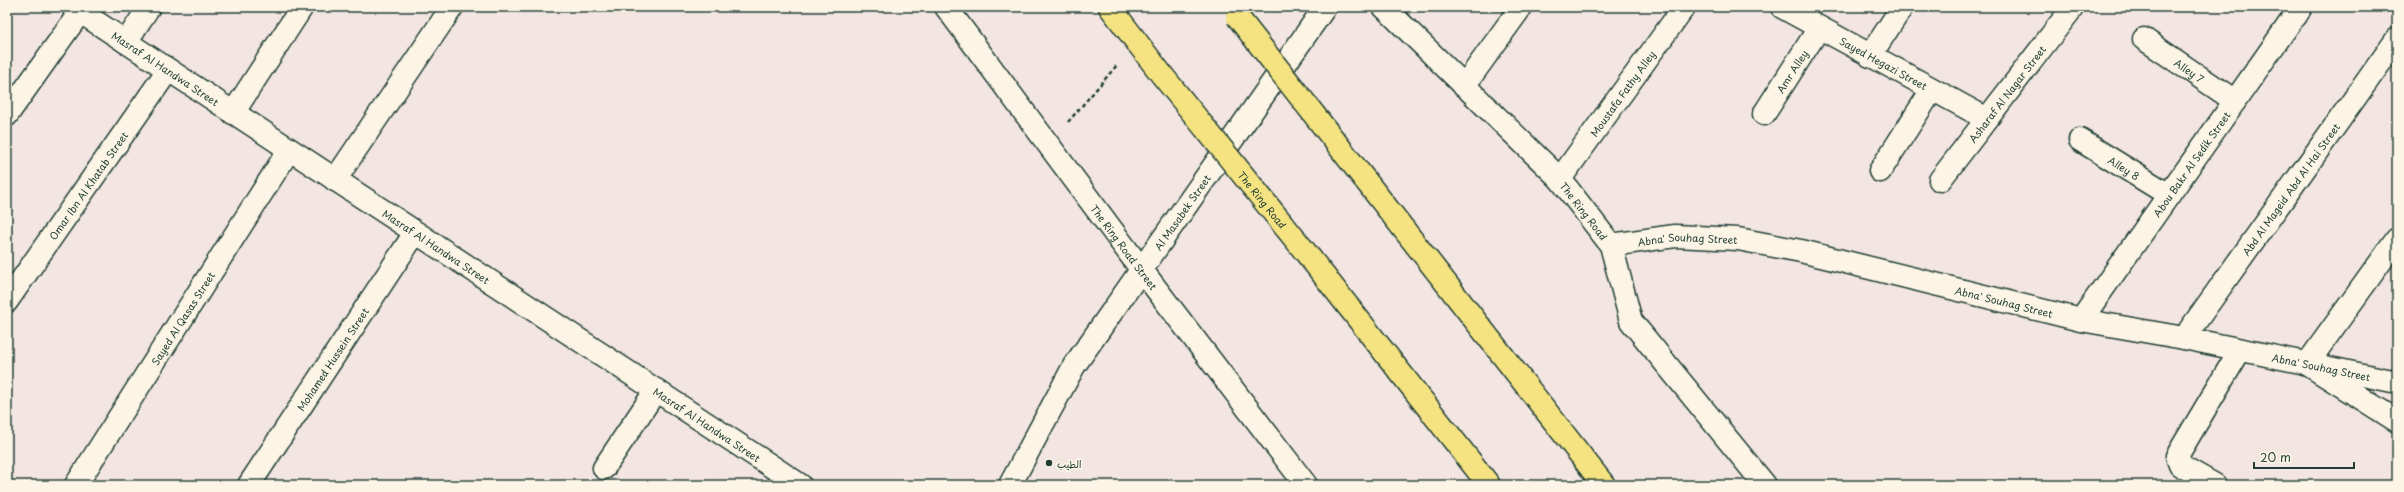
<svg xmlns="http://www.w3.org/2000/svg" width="2404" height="492" font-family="'Playpen Sans','Playpen Sans Arabic',sans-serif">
  <rect width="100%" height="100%" fill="#f3e6e2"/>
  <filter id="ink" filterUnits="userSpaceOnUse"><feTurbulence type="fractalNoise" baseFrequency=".025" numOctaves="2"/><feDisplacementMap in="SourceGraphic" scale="8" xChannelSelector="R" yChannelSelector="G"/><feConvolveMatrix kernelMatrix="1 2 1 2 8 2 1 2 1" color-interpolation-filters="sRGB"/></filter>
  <g filter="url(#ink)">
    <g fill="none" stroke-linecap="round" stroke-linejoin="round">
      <defs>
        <g id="street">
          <path id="s1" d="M73,7L800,485"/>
          <path id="s2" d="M1384,7L1560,179L1611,245L1631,321L1765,485"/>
          <path id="s3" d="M1782,7L1987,119"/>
          <path id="s4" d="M2144,39L2235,101"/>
          <path d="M126,42L149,7"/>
          <path d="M1870,56L1902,7"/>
          <path d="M1464,86L1521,7"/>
          <path d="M233,113L302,7"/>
          <path id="s5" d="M1764,114L1819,28"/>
          <path d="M7,115L80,12"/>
          <path id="s6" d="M2080,140L2169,195"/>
          <path d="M1880,171L1932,90"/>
          <path id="s7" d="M1560,179L1684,7"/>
          <path d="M335,180L452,7"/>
          <path id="s8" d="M1940,180L2073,7"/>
          <path d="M2397,239L2307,364L2397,421"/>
          <path id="s9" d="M1611,245L1675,236L1738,239L1801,251L2081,320L2184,338L2397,382"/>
          <path id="s10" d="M7,301L168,70"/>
          <path id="s11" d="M2081,320L2301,7"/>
          <path id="s12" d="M2184,338L2397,39"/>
          <path d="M604,468L656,390"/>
          <path id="s13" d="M76,485L289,150"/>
          <path id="s14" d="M249,485L415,233"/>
          <path d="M2215,485L2180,465L2177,456L2240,350"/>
        </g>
        <g id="secondary">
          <path id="s15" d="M946,7L1141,269L1306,485"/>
          <path id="s16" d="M1010,485L1074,366L1325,7"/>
        </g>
        <g id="highway">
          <path d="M1110,7L1162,75"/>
          <path d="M1366,181L1604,485"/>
          <path d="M1303,249L1489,485"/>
        </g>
      </defs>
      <use href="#street" stroke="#1f3d34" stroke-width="25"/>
      <use href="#secondary" stroke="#1f3d34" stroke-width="25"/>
      <use href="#highway" stroke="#1f3d34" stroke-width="25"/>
      <path stroke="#1f3d34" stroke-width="2.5" stroke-dasharray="4 3" stroke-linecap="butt" d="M1068,122L1118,64"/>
      <use href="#street" stroke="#fcf5e5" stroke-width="22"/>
      <use href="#secondary" stroke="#fcf5e5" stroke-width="22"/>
      <use href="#highway" stroke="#f5e382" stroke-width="22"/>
      <defs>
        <g id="highway-bridge">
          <path d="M1237,16L1366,181"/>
          <path id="s17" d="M1162,75L1303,249"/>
        </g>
      </defs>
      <use href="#highway-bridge" stroke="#1f3d34" stroke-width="25" stroke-linecap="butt"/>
      <use href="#highway-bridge" stroke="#f5e382" stroke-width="22"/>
    </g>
  </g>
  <circle fill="#1f3d34" stroke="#fcf5e5" stroke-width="1.5" cx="1049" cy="463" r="4"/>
  <g text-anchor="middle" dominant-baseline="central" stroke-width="3.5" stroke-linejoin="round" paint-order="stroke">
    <g font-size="10" fill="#1f3d34" stroke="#fcf5e5">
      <text stroke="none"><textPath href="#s3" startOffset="116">Sayed Hegazi Street</textPath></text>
      <text stroke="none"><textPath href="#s1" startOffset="111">Masraf Al Handwa Street</textPath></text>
      <text stroke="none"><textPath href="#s4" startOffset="55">Alley 7</textPath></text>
      <text stroke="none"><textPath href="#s5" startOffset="51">Amr Alley</textPath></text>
      <text stroke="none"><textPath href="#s7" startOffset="106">Moustafa Fathy Alley</textPath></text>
      <text stroke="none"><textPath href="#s8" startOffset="109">Asharaf Al Nagar Street</textPath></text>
      <text stroke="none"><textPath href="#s11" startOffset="191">Abou Bakr Al Sedik Street</textPath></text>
      <text stroke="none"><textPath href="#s6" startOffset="52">Alley 8</textPath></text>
      <text stroke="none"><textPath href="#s10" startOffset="141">Omar Ibn Al Khatab Street</textPath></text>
      <text stroke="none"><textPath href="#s12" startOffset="183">Abd Al Mageid Abd Al Hai Street</textPath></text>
      <text stroke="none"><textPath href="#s17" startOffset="160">The Ring Road</textPath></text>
      <text stroke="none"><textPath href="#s2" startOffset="286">The Ring Road</textPath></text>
      <text stroke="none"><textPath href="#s16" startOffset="323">Al Masabek Street</textPath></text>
      <text stroke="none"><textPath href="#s9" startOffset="77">Abna' Souhag Street</textPath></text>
      <text stroke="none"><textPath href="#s1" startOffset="435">Masraf Al Handwa Street</textPath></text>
      <text stroke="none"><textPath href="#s15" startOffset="299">The Ring Road Street</textPath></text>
      <text stroke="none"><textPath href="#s9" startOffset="401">Abna' Souhag Street</textPath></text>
      <text stroke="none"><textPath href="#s13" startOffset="198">Sayed Al Qasas Street</textPath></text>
      <text stroke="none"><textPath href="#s14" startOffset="151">Mohamed Hussein Street</textPath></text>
      <text stroke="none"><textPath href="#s9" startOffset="725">Abna' Souhag Street</textPath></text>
      <text stroke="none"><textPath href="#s1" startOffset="759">Masraf Al Handwa Street</textPath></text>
    </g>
    <g font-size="10" fill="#1f3d34" stroke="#fcf5e5" text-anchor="start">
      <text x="1057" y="463">الطيب</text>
    </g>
  </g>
  <rect width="2404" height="492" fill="none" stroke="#fcf5e5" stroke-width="24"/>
  <rect x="12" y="12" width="2380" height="468" fill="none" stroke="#1f3d34" stroke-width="1.5" filter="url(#ink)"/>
  <path d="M2254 462v6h100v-6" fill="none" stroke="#1f3d34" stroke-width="2"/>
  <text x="2260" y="462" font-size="12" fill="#1f3d34" stroke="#fcf5e5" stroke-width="3" paint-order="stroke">20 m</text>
</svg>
